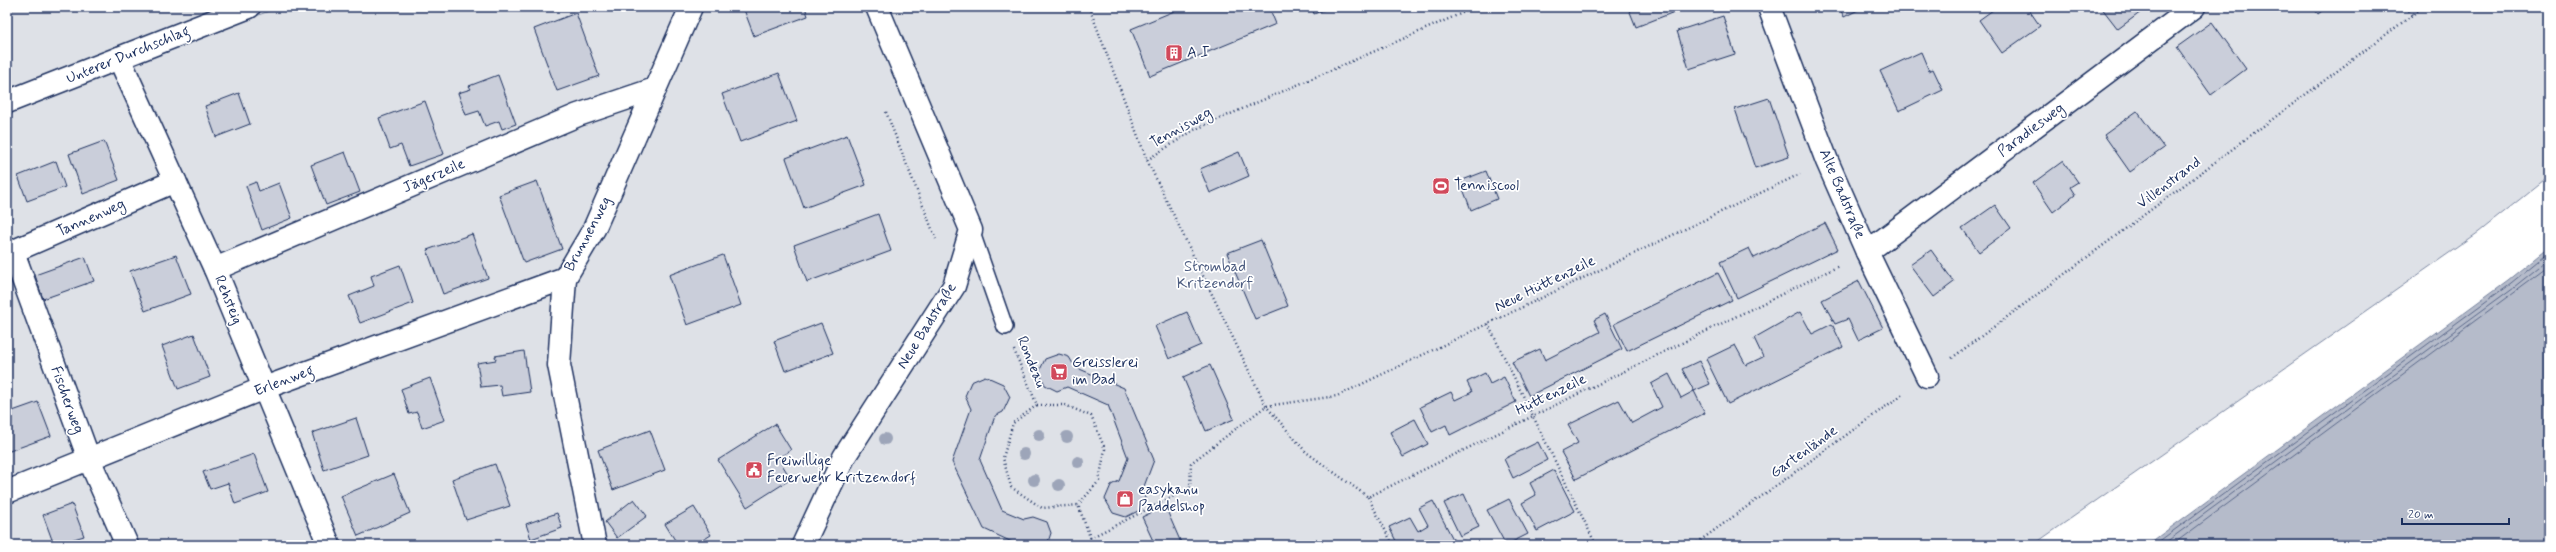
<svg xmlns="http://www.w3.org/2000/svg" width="2556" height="552" font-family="Mynerve,sans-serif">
  <rect width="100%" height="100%" fill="#fff"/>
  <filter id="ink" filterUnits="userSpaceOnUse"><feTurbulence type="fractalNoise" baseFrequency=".025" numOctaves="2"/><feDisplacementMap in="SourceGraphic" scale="8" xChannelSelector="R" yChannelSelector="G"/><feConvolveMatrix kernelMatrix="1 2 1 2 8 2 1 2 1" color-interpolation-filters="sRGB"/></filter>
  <g filter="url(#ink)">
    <g fill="#dee1e7" stroke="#7c88a2">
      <path d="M7,7H218L7,91Z"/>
      <path d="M279,7H2549V176L2479,232L2033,545H7V114Z"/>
    </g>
    <path fill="#b5bbca" stroke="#77839f" d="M2549,247V545H2147L2508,280Z"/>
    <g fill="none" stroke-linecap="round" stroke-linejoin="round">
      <g stroke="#596789" stroke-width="1">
        <path d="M2154,545L2511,283L2549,252"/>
        <path d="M2162,545L2514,287L2549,259"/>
        <path d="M2172,545L2549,266"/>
      </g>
    </g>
    <g fill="#caceda" stroke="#1b2f5e">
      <path d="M743,7H805L808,16L754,36Z"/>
      <path d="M1184,7H1269L1276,24L1150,76L1131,29Z"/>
      <path d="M1312,7H1331L1314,14Z"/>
      <path d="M1628,7H1687L1636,27Z"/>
      <path d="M1839,7H1864L1844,17Z"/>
      <path d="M1997,7H2027L2040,26L2002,53L1979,20Z"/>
      <path d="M2101,7H2137L2141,12L2118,29Z"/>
      <path d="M2313,7H2327L2318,14Z"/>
      <path d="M576,13L599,76L557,91L534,29Z"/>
      <path d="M1723,16L1735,54L1689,69L1677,31Z"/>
      <path d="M2212,22L2246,69L2211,95L2177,47Z"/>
      <path d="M1921,52L1929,71L1933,69L1943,90L1899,111L1880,71Z"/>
      <path d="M779,73L797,121L740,142L722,94Z"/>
      <path d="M498,75L516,124L502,129L499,121L485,126L479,111L466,115L458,93L471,89L469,86Z"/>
      <path d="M239,93L250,124L216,137L205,106Z"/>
      <path d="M1769,98L1789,157L1755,168L1735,109Z"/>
      <path d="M425,101L444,154L409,166L401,145L390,149L379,118Z"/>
      <path d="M2137,111L2164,148L2130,172L2104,135Z"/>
      <path d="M847,135L866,185L804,208L786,158Z"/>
      <path d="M104,141L119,180L83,194L69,154Z"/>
      <path d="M345,152L360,192L326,205L311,165Z"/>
      <path d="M1239,152L1249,176L1210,193L1200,169Z"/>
      <path d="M56,161L65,187L27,201L18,176Z"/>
      <path d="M2063,161L2078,182L2070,187L2075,195L2053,212L2033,183Z"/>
      <path d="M1486,171L1497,199L1471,210L1460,181Z"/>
      <path d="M537,181L562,249L524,263L499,195Z"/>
      <path d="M256,182L259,191L279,183L292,218L262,230L246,186Z"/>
      <path d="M1995,205L2011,228L1979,252L1962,228Z"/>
      <path d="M878,214L891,251L807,282L794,245Z"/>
      <path d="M1825,223L1838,249L1737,298L1720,262L1749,248L1754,258Z"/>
      <path d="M472,234L488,278L443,294L427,250Z"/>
      <path d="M1261,240L1288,306L1255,319L1227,253Z"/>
      <path d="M1931,250L1954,282L1934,297L1910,265Z"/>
      <path d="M176,255L191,294L145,311L130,271Z"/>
      <path d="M723,255L741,305L687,325L669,275Z"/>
      <path d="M85,257L94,281L43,299L35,275Z"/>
      <path d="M400,265L413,303L360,323L349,296L374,286L371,276Z"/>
      <path d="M1718,273L1732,300L1627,351L1614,324Z"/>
      <path d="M1859,281L1883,328L1858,340L1848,319L1835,324L1822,300Z"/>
      <path d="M1187,312L1201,345L1169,359L1155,326Z"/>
      <path d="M1800,312L1812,334L1832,324L1843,347L1728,404L1706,359L1735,345L1746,365L1763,357L1754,338Z"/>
      <path d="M1605,314L1622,349L1529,396L1512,362L1540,349L1545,360L1600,332L1594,320Z"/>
      <path d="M821,323L833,353L785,371L774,341Z"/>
      <path d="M194,334L210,377L178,389L162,346Z"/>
      <path d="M524,351L530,392L502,396L500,385L481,387L477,363L496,360L495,356Z"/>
      <path d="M1059,354L1069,357L1075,367L1124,388L1154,460L1143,489L1145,498L1140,510L1126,517L1113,513L1105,499L1111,485L1119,481L1128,458L1108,405L1067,387L1057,391L1045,385L1039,372L1045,359Z"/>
      <path d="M1699,361L1710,384L1694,391L1682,369Z"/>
      <path d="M1210,365L1234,419L1206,431L1183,377Z"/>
      <path d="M1485,373L1490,384L1504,377L1516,402L1450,435L1446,425L1432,432L1420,407L1451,392L1455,400L1472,392L1467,382Z"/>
      <path d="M1669,374L1681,398L1694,391L1705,413L1576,479L1561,452L1578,443L1568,425L1619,400L1632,423L1662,407L1651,384Z"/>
      <path d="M985,376L1003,384L1010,397L1003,412L995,416L980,460L1002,510L1024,519L1033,517L1047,522L1051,533L1047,545H1014L1012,542L984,529L952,462L971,409L965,396L971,382Z"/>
      <path d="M430,378L445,420L422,428L417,412L409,414L401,389Z"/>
      <path d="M38,402L51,436L7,452V413Z"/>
      <path d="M356,418L368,455L324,470L312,433Z"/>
      <path d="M1415,419L1428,444L1403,457L1390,432Z"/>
      <path d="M775,424L791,450L778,458L791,479L747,507L718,460Z"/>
      <path d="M650,430L665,470L613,490L598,450Z"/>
      <path d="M1538,442L1547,460L1513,478L1504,459Z"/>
      <path d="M254,454L268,492L235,504L228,483L210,489L203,472Z"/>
      <path d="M495,464L510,506L466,520L452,479Z"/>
      <path d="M1554,470L1575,511L1537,531L1522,503L1536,495L1530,483Z"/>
      <path d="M394,474L410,513L358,536L341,496Z"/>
      <path d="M1464,494L1479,527L1460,536L1444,503Z"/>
      <path d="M634,499L647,516L617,538L605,522Z"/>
      <path d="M1509,499L1528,534L1506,545L1487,510Z"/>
      <path d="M1433,501L1454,541L1449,545H1398L1389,527L1410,517L1418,531L1428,525L1419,508Z"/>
      <path d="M72,504L84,536L54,545L43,515Z"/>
      <path d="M1165,506L1182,545H1155L1142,517Z"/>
      <path d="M694,507L711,535L695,545H678L665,524Z"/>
      <path d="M557,513L562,528L531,539L526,524Z"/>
    </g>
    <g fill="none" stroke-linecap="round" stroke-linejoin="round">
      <defs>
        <path id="lane" d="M971,230L1005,327"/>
        <g id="street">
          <path d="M1769,7L1827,161L1867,252L1927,376"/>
          <path d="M119,58L215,269L329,545"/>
          <path d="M7,102L249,7"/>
          <path d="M13,252L89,459L127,545"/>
          <path d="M1867,252L2194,7"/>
          <path d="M7,254L175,181"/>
          <path d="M215,269L578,115L655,89"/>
          <path d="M7,492L264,388L565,278"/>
          <path d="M595,545L559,365L565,278L594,229L691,7"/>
          <path d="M803,545L844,457L954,286L971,230L877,7"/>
        </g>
      </defs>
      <use href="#lane" stroke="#1b2f5e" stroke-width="18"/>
      <use href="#street" stroke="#1b2f5e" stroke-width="25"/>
      <g stroke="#1b2f5e" stroke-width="2.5" stroke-dasharray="1 3" stroke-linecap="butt">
        <path d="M1089,7L1147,160L1266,406L1306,452L1368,497L1839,266"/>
        <path d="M2407,7L2412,15"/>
        <path d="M886,112L936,239"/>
        <path d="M1147,160L1194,130L1476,7"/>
        <path d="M1488,324L1596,545"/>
        <path d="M1014,350L1037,405L1013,423L1003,458L1011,487L1042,508L1078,505L1093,545"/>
        <path d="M1952,358L2423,7"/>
        <path d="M1037,405H1065L1091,416L1105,449L1099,481L1078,505"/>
        <path d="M1368,497L1393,545"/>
        <path d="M1090,538L1190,488L1191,463L1266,406L1337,396L1800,174"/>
        <path d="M1694,545L1903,394"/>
      </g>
      <use href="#lane" stroke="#fff" stroke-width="15"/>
      <use href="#street" stroke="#fff" stroke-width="22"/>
    </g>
    <g fill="#9da5b9">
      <circle cx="1039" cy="435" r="6"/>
      <circle cx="1067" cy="437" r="6"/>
      <circle cx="885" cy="439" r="6"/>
      <circle cx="1024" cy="454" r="6"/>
      <circle cx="1078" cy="462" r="6"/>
      <circle cx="1034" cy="480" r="6"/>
      <circle cx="1059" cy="485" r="6"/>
    </g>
  </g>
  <defs>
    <symbol id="building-square" viewBox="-11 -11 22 22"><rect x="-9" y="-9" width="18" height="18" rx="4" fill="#d1495b" stroke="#fff"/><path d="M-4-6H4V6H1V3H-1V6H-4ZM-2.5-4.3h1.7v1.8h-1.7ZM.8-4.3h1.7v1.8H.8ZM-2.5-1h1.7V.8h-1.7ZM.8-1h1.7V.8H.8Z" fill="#fff"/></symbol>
    <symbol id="stadium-square" viewBox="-11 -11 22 22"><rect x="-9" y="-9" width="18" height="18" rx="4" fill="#d1495b" stroke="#fff"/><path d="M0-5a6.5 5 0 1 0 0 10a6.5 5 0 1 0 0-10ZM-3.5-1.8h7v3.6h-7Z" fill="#fff"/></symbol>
    <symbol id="supermarket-square" viewBox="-11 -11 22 22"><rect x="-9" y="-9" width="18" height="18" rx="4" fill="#d1495b" stroke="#fff"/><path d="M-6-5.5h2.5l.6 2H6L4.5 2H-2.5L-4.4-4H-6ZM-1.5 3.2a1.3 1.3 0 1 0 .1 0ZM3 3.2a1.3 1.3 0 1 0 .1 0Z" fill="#fff"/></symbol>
    <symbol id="civic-square" viewBox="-11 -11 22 22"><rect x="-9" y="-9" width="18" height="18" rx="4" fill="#d1495b" stroke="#fff"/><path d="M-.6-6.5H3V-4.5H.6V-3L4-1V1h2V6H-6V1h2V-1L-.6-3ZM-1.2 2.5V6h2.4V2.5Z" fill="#fff"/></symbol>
    <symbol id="shop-square" viewBox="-11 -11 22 22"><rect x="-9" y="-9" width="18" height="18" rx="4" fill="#d1495b" stroke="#fff"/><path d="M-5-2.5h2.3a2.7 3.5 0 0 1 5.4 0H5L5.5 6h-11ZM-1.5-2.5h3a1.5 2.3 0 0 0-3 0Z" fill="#fff"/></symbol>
  </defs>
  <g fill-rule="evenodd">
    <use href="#building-square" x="1164" y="43" width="20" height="20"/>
    <use href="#stadium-square" x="1431" y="176" width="20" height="20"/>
    <use href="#supermarket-square" x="1049" y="362" width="20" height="20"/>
    <use href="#civic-square" x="744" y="460" width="20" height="20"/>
    <use href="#shop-square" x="1115" y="489" width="20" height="20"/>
  </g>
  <g text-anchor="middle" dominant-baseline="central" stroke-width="3.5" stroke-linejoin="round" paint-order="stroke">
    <g font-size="15" fill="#1b2f5e" stroke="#fff" text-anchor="start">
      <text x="1187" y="53">A I</text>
      <text x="1454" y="186">Tenniscool</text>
      <text x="1072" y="363">Greisslerei<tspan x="1072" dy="17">im Bad</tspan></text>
      <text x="767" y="461">Freiwillige<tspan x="767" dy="17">Feuerwehr Kritzendorf</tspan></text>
      <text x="1138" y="490">easykanu<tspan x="1138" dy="17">Paddelshop</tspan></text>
    </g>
    <g font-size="15" fill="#1b2f5e" stroke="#fff">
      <text transform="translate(128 55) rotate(-22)">Unterer Durchschlag</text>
      <text transform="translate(1181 128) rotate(-29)">Tennisweg</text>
      <text transform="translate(2031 130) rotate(-37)">Paradiesweg</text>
      <text transform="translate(434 176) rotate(-23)">Jägerzeile</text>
      <text transform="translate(2169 183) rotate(-37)">Villenstrand</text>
      <text transform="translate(1842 194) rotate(67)">Alte Badstraße</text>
      <text transform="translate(91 218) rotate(-24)">Tannenweg</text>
      <text transform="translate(588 234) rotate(-62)">Brunnenweg</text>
      <text transform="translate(1545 284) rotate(-26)">Neue Hüttenzeile</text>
      <text transform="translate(228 300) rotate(68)">Rehsteig</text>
      <text transform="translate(927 326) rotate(-58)">Neue Badstraße</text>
      <text transform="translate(1031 362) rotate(68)">Rondeau</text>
      <text transform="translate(284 381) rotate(-21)">Erlenweg</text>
      <text transform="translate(1551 395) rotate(-26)">Hüttenzeile</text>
      <text transform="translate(67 400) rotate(70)">Fischerweg</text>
      <text transform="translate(1804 452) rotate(-36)">Gartenlände</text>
    </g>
    <g font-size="15" fill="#4c5c80" stroke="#fff">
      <text x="1215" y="267">Strombad<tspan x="1215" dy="17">Kritzendorf</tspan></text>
    </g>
  </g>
  <rect width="2556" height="552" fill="none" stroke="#fff" stroke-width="24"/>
  <rect x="12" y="12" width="2532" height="528" fill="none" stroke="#1b2f5e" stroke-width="1.5" filter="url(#ink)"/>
  <path d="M2402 518v6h107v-6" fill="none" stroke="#1b2f5e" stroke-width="2"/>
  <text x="2408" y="518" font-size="12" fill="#1b2f5e" stroke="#ffffff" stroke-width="3" paint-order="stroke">20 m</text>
</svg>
